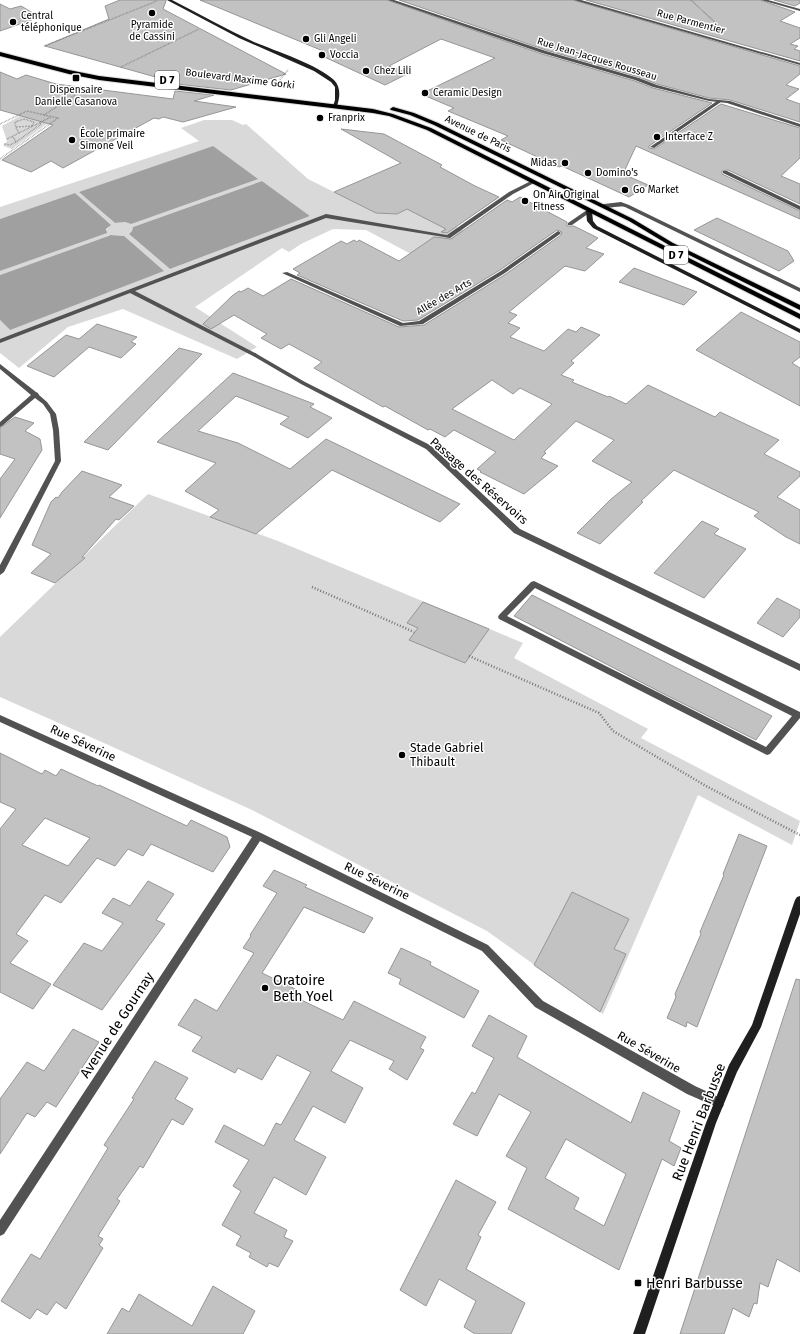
<svg xmlns="http://www.w3.org/2000/svg" width="800" height="1334" font-family="'Fira Sans',sans-serif">
  <rect width="100%" height="100%" fill="#fff"/>
  <g fill="#d9d9d9" fill-rule="evenodd">
    <path d="M25,113L52,120L12,149L3,146L7,141L2,126Z"/>
    <path d="M204,120H232L243,125L246,124L308,179L376,213L397,214L414,205L469,233L426,262L366,230L333,229L301,244L289,252L282,248L195,307L257,347L237,359L123,309L68,327L19,368L0,353V320L10,330L124,236L111,235L0,275V271L106,231L109,226L75,193L0,219V207L199,141L181,128ZM213,146L131,224L125,222L115,223L80,192ZM262,181L310,216L170,269L129,234L132,231L133,227Z"/>
    <path d="M148,494L278,541L523,643L514,658L648,729L641,738L800,821L792,845L698,795L603,1014L487,931L252,810L104,743L0,697V637Z"/>
  </g>
  <g fill="#a0a0a0">
    <path d="M213,146L258,179L131,224L125,222L115,223L79,192Z"/>
    <path d="M262,181L310,216L170,269L129,234L132,231L133,227Z"/>
    <path d="M75,193L111,225L106,229L107,233L0,271V219Z"/>
    <path d="M111,235L124,236L164,271L10,330L0,320V275Z"/>
  </g>
  <g fill="#c2c2c2" stroke="#969696" fill-rule="evenodd">
    <path d="M120,0H166V1L163,9L286,74L231,90L176,84L177,83L45,46L109,19L105,6Z"/>
    <path d="M200,0H387L542,54L635,81L653,88L712,103L649,146V148L654,149L721,104L800,128V158L781,176L800,184V204L728,170L722,171V174L800,211V219L636,146L623,174L648,185L629,197L562,166L559,167L501,140L508,136L448,111L454,108L421,94L495,58L441,39L389,66L409,73L385,85L318,54L323,51Z"/>
    <path d="M399,0H573L800,66V74L786,85L799,89L786,99L800,104V122L730,100L709,98L657,84L639,77L546,50Z"/>
    <path d="M586,0H760L795,12L780,21L800,28V38L790,44L798,46L794,49L800,51V61Z"/>
    <path d="M774,0H800V3L795,6Z"/>
    <path d="M0,4L10,9L21,6L40,17L0,31Z"/>
    <path d="M0,72L17,79L26,75L56,84L173,99L175,91L214,95L194,101L236,107L183,122L163,117L159,119L154,118L63,168L51,161L31,172L2,160L53,125L0,110Z"/>
    <path d="M341,129L384,134L442,165L440,167L475,186L499,197L447,233L441,232L446,229L407,209L397,214L376,213L334,192L401,163Z"/>
    <path d="M520,197L567,222V226H574L598,238L586,248L604,254L585,271L565,266L509,312L517,315L508,323L520,328L510,337L544,351L568,329L576,332L581,327L600,335L571,361L574,363L561,375L574,380L572,382L608,397L609,396L626,404L648,385L715,417L720,412L779,440L764,454L800,472V476L777,497L800,510V544L786,537L754,516L759,512L674,470L641,501L643,502L600,544L577,533L610,500L632,482L592,461L614,440L576,421L544,452L546,453L541,458L558,466L524,494L480,472L481,471L477,469L496,452L454,430L445,437L430,429L428,430L385,406L383,407L314,368L322,362L289,344L281,349L261,338L267,334L234,315L211,329L203,324L232,296L239,291L241,292L248,288L263,296L291,279L399,327L424,325L506,274L561,235L562,232L557,230L500,270L418,320L403,321L297,275L300,273L293,269L341,241L347,244L354,240L357,242L359,240L399,261L434,237L451,239L507,200L512,202ZM492,380L513,394L520,388L552,404L514,440L452,409Z"/>
    <path d="M717,218L788,251L794,261L779,271L694,230Z"/>
    <path d="M634,268L697,292L684,305L619,282Z"/>
    <path d="M741,312L800,342V357L792,363L800,368V406L696,350Z"/>
    <path d="M97,324L137,337L131,342L136,344L121,358L89,347L54,377L27,366L66,335L79,339Z"/>
    <path d="M179,348L202,354L108,450L84,442Z"/>
    <path d="M233,373L314,404L310,407L332,418L308,438L280,424L289,417L236,396L198,431L238,443L290,469L326,439L460,504L440,522L332,470L256,534L210,517L219,510L185,491L216,463L157,442Z"/>
    <path d="M15,417L34,423L25,431L40,439L42,450L0,518V479L15,459L0,454V428Z"/>
    <path d="M82,471L122,485L109,497L134,506L119,520L116,519L82,557L85,558L55,583L31,573L51,554L32,545L51,502L56,497L58,498L62,492Z"/>
    <path d="M702,521L719,529L714,534L746,549L704,598L654,573Z"/>
    <path d="M532,595L772,716L756,740L660,692L514,616Z"/>
    <path d="M777,598L800,610V617L783,637L757,623Z"/>
    <path d="M423,602L489,629L465,663L409,640L418,628L407,623Z"/>
    <path d="M0,753L42,774L45,770L56,776L61,769L98,786L99,785L187,826L191,820L227,837L230,847L213,872L151,844L143,856L128,849L115,866L97,858L61,903L45,895L16,934L28,941L10,963L51,984L33,1009L0,992V829L16,809L0,802ZM45,818L90,838L68,866L22,845Z"/>
    <path d="M739,834L767,846L697,1027L687,1022L686,1027L667,1018L676,997L675,994L701,934L700,932L724,875L723,874Z"/>
    <path d="M274,870L307,885L305,887L373,918L364,933L304,907L262,973L297,990L293,996L343,1020L354,1001L426,1037L420,1048L424,1050L407,1080L389,1069L394,1061L350,1040L331,1071L363,1088L345,1123L313,1106L294,1140L326,1157L306,1195L274,1177L254,1213L287,1230L284,1237L293,1241L278,1267L269,1263L267,1267L249,1257L251,1253L236,1245L241,1236L222,1225L241,1191L233,1186L249,1160L215,1142L224,1125L264,1146L276,1123L281,1125L311,1072L277,1055L262,1080L238,1068L235,1073L192,1051L202,1037L178,1025L195,999L217,1011L254,953L243,948L251,936L250,935L277,893L263,886Z"/>
    <path d="M148,881L174,894L156,920L165,924L102,1010L53,985L84,943L102,951L123,923L102,913L113,898L130,906Z"/>
    <path d="M572,892L629,919L614,949L626,954L600,1012L534,965Z"/>
    <path d="M401,948L431,962L430,965L479,991L464,1018L399,984L401,979L388,973Z"/>
    <path d="M796,979L800,980V1272L777,1259L768,1287L760,1283L757,1304L754,1303L749,1317L733,1308L724,1334H680Z"/>
    <path d="M489,1015L527,1036L517,1057L631,1123L643,1092L680,1111L669,1141L681,1148L674,1166L662,1159L619,1270L508,1209L527,1168L506,1156L531,1112L499,1094L477,1136L453,1124L472,1092L475,1094L494,1058L472,1046ZM566,1139L626,1174L604,1226L574,1209L579,1198L545,1178Z"/>
    <path d="M73,1029L99,1042L56,1107L47,1102L35,1117L27,1113L0,1154V1099L27,1062L44,1071Z"/>
    <path d="M155,1061L188,1078L175,1099L193,1109L183,1125L172,1119L143,1168L140,1166L117,1199L120,1201L98,1236L103,1239L99,1245L103,1248L66,1309L56,1302L47,1315L37,1309L30,1319L1,1301L31,1254L40,1259L108,1148L104,1145L134,1099L132,1098Z"/>
    <path d="M456,1180L496,1202L478,1235L481,1237L466,1269L525,1303L511,1334H475L464,1327L476,1301L439,1279L426,1306L400,1290Z"/>
    <path d="M213,1286L255,1311L243,1334H107L122,1308L129,1312L139,1294L192,1326Z"/>
  </g>
  <g fill="none" stroke-linecap="round" stroke-linejoin="round">
    <defs>
      <g id="primary">
        <path d="M0,52L69,70L99,76L373,109L393,114L431,128L800,314V319L427,130L389,116L373,113L99,80L69,74L0,56Z"/>
        <path d="M393,107L414,113L438,123L633,219L673,243L800,305V310L669,245L629,221L434,125L410,115L391,110L390,109Z"/>
      </g>
    </defs>
    <use href="#primary" stroke="#dbdbdb" stroke-width="2"/>
    <g stroke="#747474" stroke-width="1.5" stroke-dasharray="0.5 1" stroke-linecap="butt">
      <path d="M691,0L720,27"/>
      <path d="M44,46L157,1"/>
      <path d="M121,67L199,29"/>
      <path d="M276,84L288,70"/>
      <path d="M44,115L86,88"/>
      <path d="M0,124L27,111L58,118L0,159"/>
      <path d="M16,127L32,126L34,122L24,119L15,122C15,126 17,130 19,133"/>
      <path d="M7,139L51,117"/>
      <path d="M16,142L41,124L40,122"/>
      <path d="M4,144L10,145L16,142L13,137"/>
    </g>
    <g stroke="#747474" stroke-width="2.5" stroke-dasharray="1 2" stroke-linecap="butt">
      <path d="M312,587L414,632"/>
      <path d="M469,656L599,713L613,731L706,786L800,835"/>
    </g>
    <g fill="#525252" fill-rule="evenodd">
      <path d="M717,101L721,102L654,148L650,147Z"/>
      <path d="M723,171H727L800,206V210L723,173Z"/>
      <path d="M531,181L536,182L513,194L450,238L326,218L135,291L257,354V356H253L130,293L0,343V339L326,214L447,235L509,192Z"/>
      <path d="M587,210L592,211L572,225H568V223Z"/>
      <path d="M558,231L561,233L560,234L505,273L423,324L400,326L282,273L287,272L403,323L419,321L501,271Z"/>
      <path d="M534,581L800,712V718L770,754L767,755L499,619L498,617L499,615L531,582ZM535,588L792,716L766,747L507,616Z"/>
    </g>
    <g fill="#525252" fill-rule="evenodd">
      <path d="M388,0H394L546,51L639,78L657,85L709,99L730,101L800,124V127L727,103L709,101L653,87L635,80L542,53Z"/>
      <path d="M574,0H581L800,63V65Z"/>
      <path d="M761,0H768L800,9V11Z"/>
      <path d="M621,202L629,205L800,288V292L625,207C617,205 608,210 601,206L604,204Z"/>
      <path d="M255,353L305,382L430,445L520,529L800,664V671L514,533L426,449L301,384L253,356V354Z"/>
      <path d="M0,364L36,392L38,393L39,395L47,402L56,414L59,430L61,461L4,572L0,575V565L55,461L53,430L50,414L43,404L35,398L2,426L0,427V422L31,395L0,369Z"/>
      <path d="M0,715L261,833L488,945L543,1001L695,1086L723,1099L724,1103L723,1107L719,1108L687,1094L535,1007L482,951L260,841L4,1234L0,1236V1220L252,837L0,722Z"/>
    </g>
    <g fill="#1f1f1f" fill-rule="evenodd">
      <path d="M167,0H172C200,14 226,29 254,42C276,51 318,65 334,80C341,87 340,97 337,106L335,107L333,106L335,100V87L331,82L314,71L239,38Z"/>
      <path d="M589,209L592,211L593,221L597,226L800,329V333L593,228L587,221L586,211Z"/>
      <path d="M800,896V914L761,1027L737,1072L716,1123L645,1334H633L706,1123L729,1065L752,1025L795,900L797,897Z"/>
    </g>
    <use href="#primary" fill="#000" fill-rule="evenodd"/>
  </g>
  <g fill="#000" stroke="#fff" stroke-width="1.5">
    <circle cx="152" cy="13" r="4"/>
    <circle cx="13" cy="22" r="4"/>
    <circle cx="306" cy="39" r="4"/>
    <circle cx="322" cy="55" r="4"/>
    <circle cx="366" cy="71" r="4"/>
    <rect x="72" y="74" width="8" height="8" rx="2"/>
    <circle cx="425" cy="93" r="4"/>
    <circle cx="320" cy="118" r="4"/>
    <circle cx="657" cy="137" r="4"/>
    <circle cx="72" cy="140" r="4"/>
    <circle cx="565" cy="163" r="4"/>
    <circle cx="588" cy="173" r="4"/>
    <circle cx="625" cy="190" r="4"/>
    <circle cx="525" cy="201" r="4"/>
    <circle cx="402" cy="755" r="4"/>
    <circle cx="265" cy="988" r="4"/>
    <rect x="634" y="1279" width="8" height="8" rx="2"/>
  </g>
  <g text-anchor="middle" dominant-baseline="central" stroke-width="3" stroke-linejoin="round" paint-order="stroke">
    <g font-size="10" fill="#000" stroke="#fff" text-anchor="start">
      <text x="21" y="16">Central<tspan x="21" dy="12">téléphonique</tspan></text>
      <text x="152" y="25" text-anchor="middle">Pyramide<tspan x="152" dy="12">de Cassini</tspan></text>
      <text x="314" y="39">Gli Angeli</text>
      <text x="330" y="55">Voccia</text>
      <text x="374" y="71">Chez Lili</text>
      <text x="76" y="90" text-anchor="middle">Dispensaire<tspan x="76" dy="12">Danielle Casanova</tspan></text>
      <text x="433" y="93">Ceramic Design</text>
      <text x="328" y="118">Franprix</text>
      <text x="80" y="134">École primaire<tspan x="80" dy="12">Simone Veil</tspan></text>
      <text x="665" y="137">Interface Z</text>
      <text x="557" y="163" text-anchor="end">Midas</text>
      <text x="596" y="173">Domino's</text>
      <text x="633" y="190">Go Market</text>
      <text x="533" y="195">On Air Original<tspan x="533" dy="12">Fitness</tspan></text>
    </g>
    <g font-size="10" fill="#000" stroke="#fff">
      <text transform="translate(691 22) rotate(15)">Rue Parmentier</text>
      <text transform="translate(597 59) rotate(17)">Rue Jean-Jacques Rousseau</text>
      <text transform="translate(240 79) rotate(7)">Boulevard Maxime Gorki</text>
      <text transform="translate(478 134) rotate(26)">Avenue de Paris</text>
      <text transform="translate(444 297) rotate(-30)">Allée des Arts</text>
    </g>
    <g fill="#fff" stroke="#4c4c4c" stroke-width="1">
      <rect x="155" y="71" width="24" height="18" rx="3"/>
      <rect x="664" y="246" width="24" height="18" rx="3"/>
    </g>
    <g font-size="11" font-weight="bold" fill="#000">
      <text x="167" y="80">D 7</text>
      <text x="676" y="255">D 7</text>
    </g>
    <g font-size="12" fill="#000" stroke="#fff">
      <text transform="translate(479 481) rotate(41)">Passage des Réservoirs</text>
      <text transform="translate(83 743) rotate(25)">Rue Séverine</text>
      <text transform="translate(377 881) rotate(26)">Rue Séverine</text>
      <text transform="translate(649 1052) rotate(30)">Rue Séverine</text>
    </g>
    <g font-size="12" fill="#000" stroke="#fff" text-anchor="start">
      <text x="410" y="748">Stade Gabriel<tspan x="410" dy="14">Thibault</tspan></text>
    </g>
    <g font-size="14" fill="#000" stroke="#fff" text-anchor="start">
      <text x="273" y="980">Oratoire<tspan x="273" dy="16">Beth Yoel</tspan></text>
      <text x="646" y="1283">Henri Barbusse</text>
    </g>
    <g font-size="14" fill="#000" stroke="#fff">
      <text transform="translate(117 1025) rotate(-57)">Avenue de Gournay</text>
      <text transform="translate(699 1122) rotate(-69)">Rue Henri Barbusse</text>
    </g>
  </g>
</svg>
